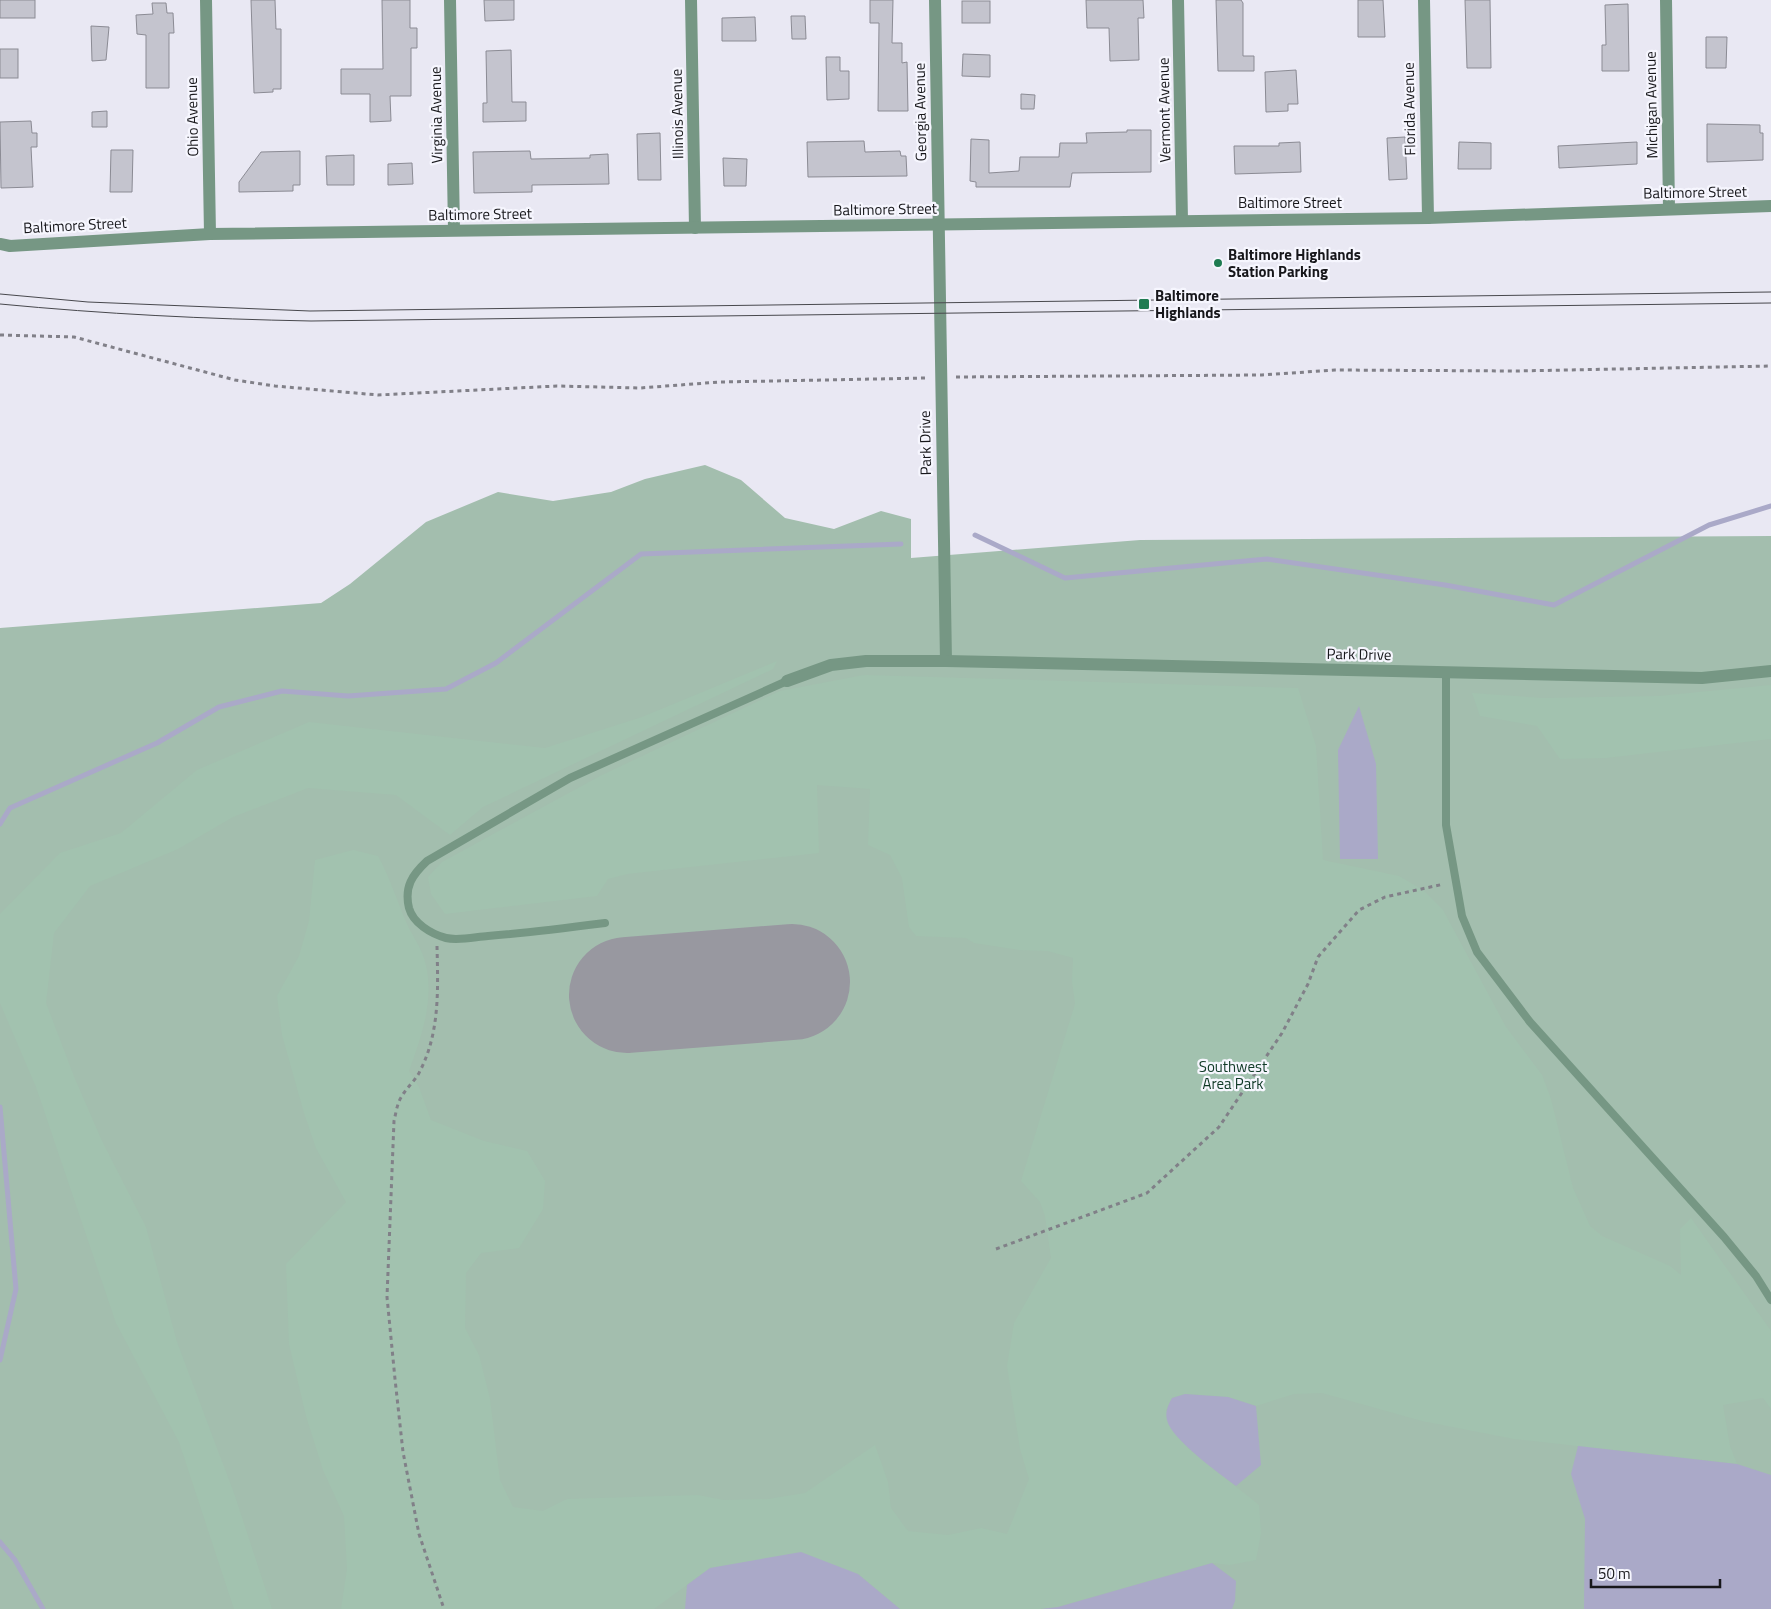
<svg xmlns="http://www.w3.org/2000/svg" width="1771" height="1609" font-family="'Titillium Web',sans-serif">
  <rect width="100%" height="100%" fill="#e9e8f3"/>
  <path fill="#a3beae" d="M705,465L741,480L785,518L834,529L881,511L911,519V558L1140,540L1771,536V1609H0V628L321,603L350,584L426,522L498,492L553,501L611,492L645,479Z"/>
  <g fill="#a2c2af">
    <path d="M777,661L773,669L483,807L450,835L396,795L308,788L233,817L178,849L90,886L54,933L46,1003L75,1079L102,1141L146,1227L177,1342L235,1496L272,1609H234L179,1442L116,1323L36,1087L0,1003V914L60,853L121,833L197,770L309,722L545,748L642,717Z"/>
    <path d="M864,675L1298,688L1316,746L1323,860L1399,876L1423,890L1443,910L1506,1027L1542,1075L1551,1099L1573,1188L1590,1226L1602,1236L1670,1266L1681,1275L1680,1229L1691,1218L1771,1331V1409L1763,1398L1723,1405L1730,1446L1737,1464L1514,1439L1422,1421L1322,1393L1294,1394L1256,1406L1228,1397L1185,1394L1172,1398L1166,1410L1188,1448L1259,1505L1261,1533L1256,1560L1230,1565L1212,1563L1058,1607L1041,1609H900L858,1574L748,1562L710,1568L654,1609H341L347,1569L344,1516L323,1470L306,1416L289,1344L286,1264L346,1202L316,1148L304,1113L282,1035L277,996L299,956L309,921L315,860L353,850L378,856C390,878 397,901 407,924C412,935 420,946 424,958C436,996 422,1035 409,1071L419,1087L431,1120L484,1141L527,1151L545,1181L543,1209L519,1248L481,1253L466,1273L465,1328L479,1355L490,1399L500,1480L513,1507L543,1511L567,1499L698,1495L724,1500L768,1499L805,1493L875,1445L888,1482L891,1508L908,1531L948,1535L981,1528L1007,1534L1029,1479L1020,1449L1007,1366L1014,1323L1051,1258L1045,1216L1040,1202L1021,1181L1075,1004L1072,981L1073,958L1048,951L1019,950L974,943L966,938L916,936L909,927L902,878L890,855L868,845L870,789L817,785L819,853L627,874L608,879L597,896L445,914L431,894L428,877L442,862L602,775L780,691Z"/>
    <path d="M1771,685V739L1606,758L1560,759L1537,726L1480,716L1472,693L1543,698L1658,696Z"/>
  </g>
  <g fill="#aaa9c8">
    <path d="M1359,706L1376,764L1378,859H1340L1338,750Z"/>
    <path d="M1185,1394L1228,1397L1256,1406L1261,1465L1236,1486C1219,1473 1171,1439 1167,1420C1165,1411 1168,1406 1172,1398Z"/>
    <path d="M1578,1446L1737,1464L1771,1475V1609H1584L1585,1519L1571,1474Z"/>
    <path d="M801,1552L858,1574L900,1609H685L687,1585L710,1568Z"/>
    <path d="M1212,1563L1236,1581L1235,1601L1232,1609H1041L1058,1607Z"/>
  </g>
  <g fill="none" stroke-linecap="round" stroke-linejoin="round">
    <g stroke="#aaa9c8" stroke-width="5">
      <path d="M975,535L1065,578L1267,559L1445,585L1554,605L1709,525L1771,506"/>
      <path d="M0,824L10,808L157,743L219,707L282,691L348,696L446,689L496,663L641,554L901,544"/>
      <path d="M0,1107L16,1289L0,1360"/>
      <path d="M0,1542L15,1560L43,1609"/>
    </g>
    <path stroke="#9898a0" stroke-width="116" d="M627,995L792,982"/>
  </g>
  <g fill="#c4c4ce" stroke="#8b8b94">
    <rect x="0" y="0" width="35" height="18"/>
    <path d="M251,0H275L276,29H281V89H273V92L254,93Z"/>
    <path d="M382,0H410V28H417V48H411V96H390L391,121L370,122V94H341V69H383Z"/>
    <path d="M484,0H514V20L485,21Z"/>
    <path d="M870,0H893L892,43H902V63L907,62L908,111H878L879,23H870Z"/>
    <path d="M1086,0H1143L1144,18H1138L1139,60L1110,61L1109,28H1087Z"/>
    <path d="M1216,0H1241L1243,3V56H1254V71H1218Z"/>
    <path d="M1358,0H1383L1385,37H1358Z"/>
    <path d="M1465,0H1490L1491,68H1467Z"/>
    <rect x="962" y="1" width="28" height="22"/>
    <path d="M152,3H166L167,13H173L174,33H169V88H146V35L137,34L136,15L153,14Z"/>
    <path d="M1628,4L1629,71H1602V45H1606L1605,5Z"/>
    <path d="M791,16H805L806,39H792Z"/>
    <path d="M755,17L756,41H722V18Z"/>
    <path d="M91,26L109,27L106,60L92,61Z"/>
    <path d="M1706,37H1727L1726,68H1706Z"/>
    <rect x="0" y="49" width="18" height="29"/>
    <path d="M511,50L512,102H526V121L483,122V103H487L486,51Z"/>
    <path d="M963,54L990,55V77L962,76Z"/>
    <path d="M826,57H840V71H849V99L827,100Z"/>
    <path d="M1296,70L1298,104H1288V111L1266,112L1265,72Z"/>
    <path d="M1021,94L1035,95L1034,109H1021Z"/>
    <path d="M107,111V127H92V112Z"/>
    <path d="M31,121L32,133H37V147H31L33,187L1,188L0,122Z"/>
    <path d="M1707,124L1760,125V133H1763V160L1707,162Z"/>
    <path d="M1127,130H1151V172L1072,173L1070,187H976V182L970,181L971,139L989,140V173L1019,171L1020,157H1059L1060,143H1087L1086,133L1127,132Z"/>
    <path d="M660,133L661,180H638L637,134Z"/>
    <path d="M1405,137L1407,179L1389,180L1387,138Z"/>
    <path d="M864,141L865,152L900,151L901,156H906L907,176L808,177L807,142Z"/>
    <path d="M1300,142L1301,172L1235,174L1234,146H1279V143Z"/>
    <path d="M1459,142L1491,143V169H1458Z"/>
    <path d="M1637,142V164L1559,168L1558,146Z"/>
    <path d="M111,150H133L132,192H110Z"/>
    <path d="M300,151V185H293V191L239,192V182L261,152Z"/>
    <path d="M530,151L531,159L590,158V155L608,154L609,184L532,185V192L474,193L473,152Z"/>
    <path d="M354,155V185H327L326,156Z"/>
    <path d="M723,158L747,159L746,186H724Z"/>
    <path d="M412,163L413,184L388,185V164Z"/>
  </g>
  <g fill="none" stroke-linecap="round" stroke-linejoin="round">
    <g stroke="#818088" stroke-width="3" stroke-dasharray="4 4" stroke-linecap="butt">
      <path d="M0,335L74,337L235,380L275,386L378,395L557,386L640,388L720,382L927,378"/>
      <path d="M956,377L1262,375L1335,370L1516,371L1771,366"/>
      <path d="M437,946C438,989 440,1032 420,1071C416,1080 407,1087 402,1096C397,1103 396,1113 394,1121L387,1297L395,1379L403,1452L419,1534L444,1609"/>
      <path d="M996,1249L1147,1193L1219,1127L1282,1033L1308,984L1318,957L1359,910L1385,897L1444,884"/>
    </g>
    <g stroke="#769784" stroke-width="8">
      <path d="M1446,672V825L1462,916L1477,952L1530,1022L1724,1237L1756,1276L1771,1300"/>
      <path d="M605,923C566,928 527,933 488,936C475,937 458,941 446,938C431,934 413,923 409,908C404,887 412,875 427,861L570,778L787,681"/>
    </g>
    <g stroke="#769784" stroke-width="12">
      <path d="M206,0L210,234"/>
      <path d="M450,0L454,230"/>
      <path d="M691,0L695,228"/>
      <path d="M935,0L946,661"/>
      <path d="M1178,0L1182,220"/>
      <path d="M1424,0L1428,218"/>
      <path d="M1666,0L1669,209"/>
      <path d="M0,244L10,246L210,234L1428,218L1771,206"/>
      <path d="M787,681L831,665L866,661H946L1702,678L1771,671"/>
    </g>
    <g stroke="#48484d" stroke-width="1">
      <path d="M0,294L88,302L310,311L1771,292"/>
      <path d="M0,304C104,314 206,319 311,321L1771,303"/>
    </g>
  </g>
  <g fill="#1e7b51" stroke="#f6f6fe" stroke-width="2">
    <circle cx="1218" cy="263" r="5"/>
    <rect x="1138" y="298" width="12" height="12" rx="2.5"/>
  </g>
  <g text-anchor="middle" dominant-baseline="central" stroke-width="4.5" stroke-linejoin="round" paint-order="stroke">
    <g font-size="15" fill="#17171b" stroke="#f6f6fe">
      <text transform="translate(1651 105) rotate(-91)">Michigan Avenue</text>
      <text transform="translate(1409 109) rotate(-91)">Florida Avenue</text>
      <text transform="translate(1164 110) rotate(-91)">Vermont Avenue</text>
      <text transform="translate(920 112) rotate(-91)">Georgia Avenue</text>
      <text transform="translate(677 114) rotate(-91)">Illinois Avenue</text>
      <text transform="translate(436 115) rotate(-91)">Virginia Avenue</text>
      <text transform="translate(192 117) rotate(-91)">Ohio Avenue</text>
      <text transform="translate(1695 192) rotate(-1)">Baltimore Street</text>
      <text x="1290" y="202">Baltimore Street</text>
      <text transform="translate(885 209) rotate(-1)">Baltimore Street</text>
      <text transform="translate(480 214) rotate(-1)">Baltimore Street</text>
      <text transform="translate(75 225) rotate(-3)">Baltimore Street</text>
      <text transform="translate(925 443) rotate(-91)">Park Drive</text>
      <text transform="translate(1359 654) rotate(1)">Park Drive</text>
    </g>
    <g font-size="15" font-weight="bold" fill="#17171b" stroke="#f6f6fe" text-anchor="start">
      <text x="1228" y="254">Baltimore Highlands<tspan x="1228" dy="17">Station Parking</tspan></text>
      <text x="1155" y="295">Baltimore<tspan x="1155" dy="17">Highlands</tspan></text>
    </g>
    <g font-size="15" fill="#0f3925" stroke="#f6f6fe">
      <text x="1233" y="1066">Southwest<tspan x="1233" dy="17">Area Park</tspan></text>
    </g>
  </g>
  <path d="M1591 1579v8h129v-8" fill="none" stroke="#17171b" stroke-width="2.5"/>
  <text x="1598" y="1579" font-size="15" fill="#17171b" stroke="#f6f6fe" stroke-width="4" paint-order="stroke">50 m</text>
</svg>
